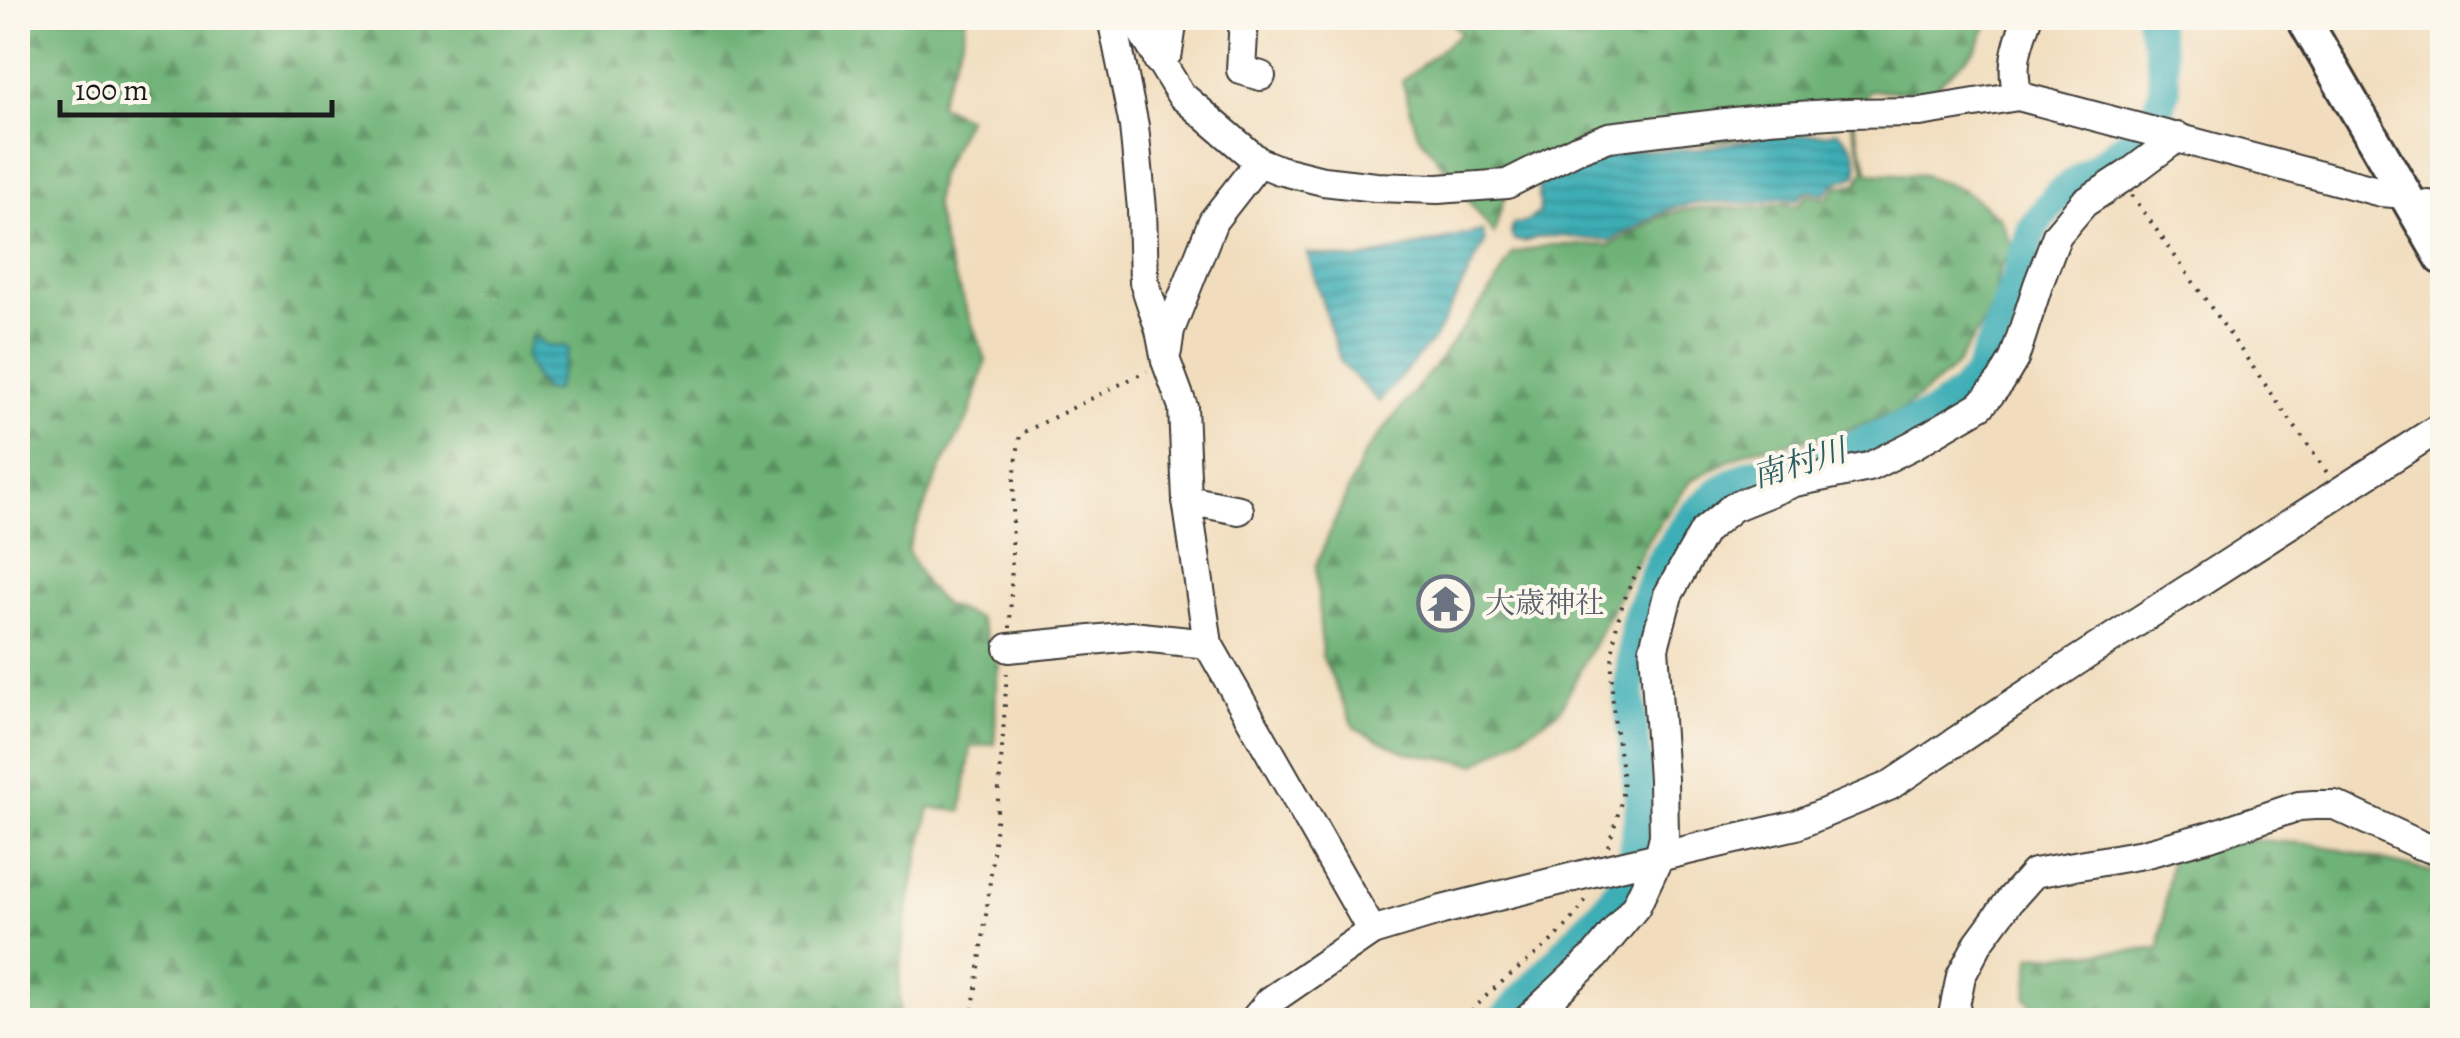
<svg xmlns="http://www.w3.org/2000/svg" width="2460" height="1038" font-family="Alegreya,'Noto Serif JP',serif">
  <defs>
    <pattern id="forest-firs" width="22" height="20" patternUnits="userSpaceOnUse" patternTransform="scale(2.5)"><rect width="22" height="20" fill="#6eb277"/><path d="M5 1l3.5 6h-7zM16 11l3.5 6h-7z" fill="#5a9061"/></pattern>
    <pattern id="water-rules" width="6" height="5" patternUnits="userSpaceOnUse" patternTransform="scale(2.5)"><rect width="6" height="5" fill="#3daeb6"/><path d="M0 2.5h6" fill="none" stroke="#328d93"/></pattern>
  </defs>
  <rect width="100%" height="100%" fill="#fbf7ec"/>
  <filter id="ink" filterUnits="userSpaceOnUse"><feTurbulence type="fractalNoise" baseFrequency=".01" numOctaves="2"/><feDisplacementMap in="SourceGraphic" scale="20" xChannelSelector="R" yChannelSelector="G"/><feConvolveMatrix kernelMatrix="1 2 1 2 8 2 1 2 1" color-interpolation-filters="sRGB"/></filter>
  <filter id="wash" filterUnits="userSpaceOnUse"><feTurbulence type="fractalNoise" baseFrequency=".0048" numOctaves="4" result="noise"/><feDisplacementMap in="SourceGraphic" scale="40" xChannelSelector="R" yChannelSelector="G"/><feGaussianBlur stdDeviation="2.25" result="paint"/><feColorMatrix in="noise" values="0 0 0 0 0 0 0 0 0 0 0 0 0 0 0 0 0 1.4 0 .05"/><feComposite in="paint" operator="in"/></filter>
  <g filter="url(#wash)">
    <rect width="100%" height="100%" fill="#f1ddbd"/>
    <g fill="url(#forest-firs)" stroke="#45674a" stroke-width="2.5">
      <path d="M18,18H966L963,37L938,104L967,118L939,175L934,205L946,255L986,360L970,415L941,468L907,549L925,584L944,605L978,618L999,666L996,681L995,744L971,747L962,811L930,808C914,879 895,948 900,1020H18Z"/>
      <path d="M1447,18H1991L1977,48L1930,92L1869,90L1863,105L1853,119L1869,173L1924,175L1966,191L2000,218L2013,249L1999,269L1993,308L1955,367L1903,410L1833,435L1750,450L1692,480L1649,538L1559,711L1477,764L1405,752L1355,728L1322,656L1316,565L1363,456L1433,368L1493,288L1513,253L1550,245H1610L1668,213L1697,208H1760L1781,203L1797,206L1808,194L1827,199L1836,187L1857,184L1865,169L1851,120L1710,142L1630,146L1524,172L1504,197L1494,234L1417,132L1402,81L1461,33Z"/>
      <path d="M2222,838L2315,844L2442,874V1020H2048L2026,998L2032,956L2160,949L2171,854Z"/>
    </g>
    <g fill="url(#water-rules)" stroke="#2c6569" stroke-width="2.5">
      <path d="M1837,131C1852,142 1860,156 1857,175C1844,181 1834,181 1825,194L1807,190L1796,201L1780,198L1760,203H1698L1669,209L1610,241L1558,236L1539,237L1524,242L1514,240L1511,234L1513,224L1523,223L1539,213L1540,206L1538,186L1594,158L1630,151L1699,149L1772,136L1825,134Z"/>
      <path d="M1482,231L1485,242L1436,336L1379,402L1341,363L1307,253L1356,260Z"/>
      <path d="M533,336L548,346H563L569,349L555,391L544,390L534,377L525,355Z"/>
    </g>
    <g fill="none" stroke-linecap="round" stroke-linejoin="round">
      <path stroke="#3daeb6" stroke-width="32" d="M1504,1020L1611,902L1631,870L1641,806L1629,696L1636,622L1660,563L1691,518L1719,492L1753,473L1830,456L1932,415L1961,395L1978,376L2002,322L2033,228L2057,196L2123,148L2156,119L2165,88L2160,50L2151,18"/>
    </g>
  </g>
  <g filter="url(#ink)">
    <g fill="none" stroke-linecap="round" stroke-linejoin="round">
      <defs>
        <g id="minor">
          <path d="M1112,18L1134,126L1142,209L1144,282L1160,330L1166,361L1183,407L1187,500L1208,644L1372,931"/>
          <path d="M1129,18L1138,25L1181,95L1259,162L1279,170L1323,181L1376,187L1438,189L1507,184L1577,149L1609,137L1768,118L1845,113L1920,112L2018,96L2381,192L2407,194"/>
          <path d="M1244,18L1241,70L1261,76"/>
          <path d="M1158,60L1168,52L1173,18"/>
          <path d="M2018,96C2010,65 2017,47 2027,18"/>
          <path d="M2415,208L2428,205L2442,208"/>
          <path d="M1167,351L1170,330L1213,221L1259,162"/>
          <path d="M1187,500L1239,510"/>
          <path d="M1009,648L1132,636L1208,644"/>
          <path d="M1254,1020L1270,1001L1372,931L1442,910L1598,871L1796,825L1889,786L2075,662L2442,426"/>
          <path d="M1527,1020L1595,956L1636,906L1659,857L1664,836L1663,779L1654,648L1668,595L1704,531L1733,507L1795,482L1869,467L1913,445L1981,405L2001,381L2014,359L2038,285L2057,235L2084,203L2130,173L2178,137"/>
          <path d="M1952,1020L1961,976L1979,942L2010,900L2034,873L2143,854L2210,836L2299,806L2314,805H2335L2420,845L2442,852"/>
        </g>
        <path id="major" d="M2303,18L2442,258"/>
      </defs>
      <use href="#minor" stroke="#3c3934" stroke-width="32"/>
      <use href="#major" stroke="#3c3934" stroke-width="38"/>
      <g stroke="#3c3934" stroke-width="4" stroke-dasharray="2.5 8" stroke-linecap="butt">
        <path d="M2132,195L2328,474"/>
        <path d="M1010,628L1014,479L1020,434L1147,371"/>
        <path d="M1608,846C1613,829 1620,812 1622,794C1624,772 1618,747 1615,725C1608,665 1610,615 1643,562"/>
        <path d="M971,1020C990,904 1001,785 1007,667"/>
        <path d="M1465,1020C1498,974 1562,947 1587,897"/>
      </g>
      <use href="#minor" stroke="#fff" stroke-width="28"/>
      <use href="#major" stroke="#fff" stroke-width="32"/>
    </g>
  </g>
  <defs>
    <symbol id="temple-ring" viewBox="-11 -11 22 22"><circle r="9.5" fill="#fbf7ec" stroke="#6b7280" stroke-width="1.5"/><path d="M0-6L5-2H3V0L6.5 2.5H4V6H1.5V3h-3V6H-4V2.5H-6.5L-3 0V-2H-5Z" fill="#6b7280"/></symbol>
  </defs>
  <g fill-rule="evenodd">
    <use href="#temple-ring" x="1414" y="572" width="63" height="63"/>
  </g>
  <g text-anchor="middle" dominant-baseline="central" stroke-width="8" stroke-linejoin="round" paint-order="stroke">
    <g font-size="30" fill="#5b616d" stroke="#fbf7ec" text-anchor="start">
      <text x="1485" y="603">大歳神社</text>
    </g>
    <g font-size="32" font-style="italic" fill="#2b5e61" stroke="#fbf7ec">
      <text transform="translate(1799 463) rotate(-17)">南村川</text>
    </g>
  </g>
  <rect width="2460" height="1038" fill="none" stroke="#fbf7ec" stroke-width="60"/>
  <path d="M60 100v15h272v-15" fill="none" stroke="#1c1c1c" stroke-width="5"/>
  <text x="75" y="100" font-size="30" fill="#1c1c1c" stroke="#fbf7ec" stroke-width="8" paint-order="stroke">100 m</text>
</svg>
